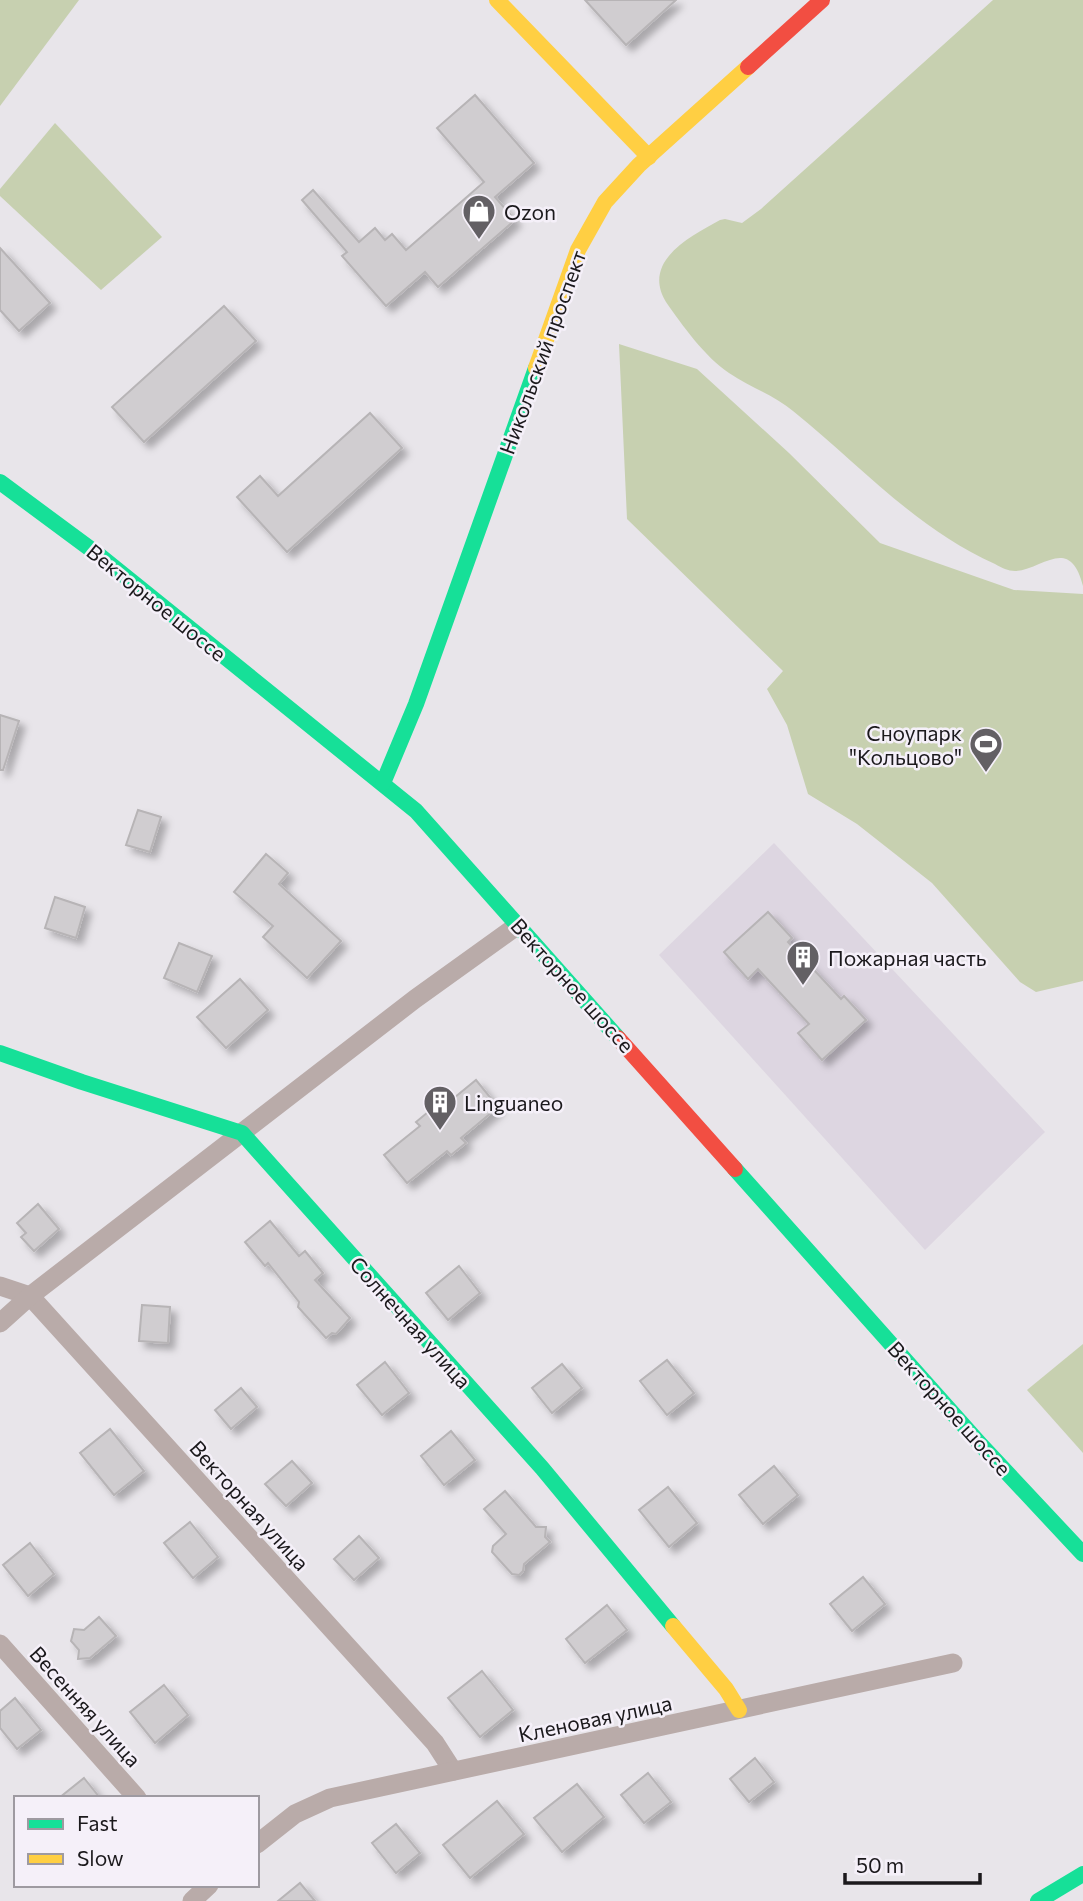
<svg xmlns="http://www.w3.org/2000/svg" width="1083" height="1901" font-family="Commissioner,sans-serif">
  <defs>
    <filter id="shadow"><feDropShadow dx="6" dy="6" stdDeviation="3.5" flood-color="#0004"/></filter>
  </defs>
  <rect width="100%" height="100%" fill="#e8e5ea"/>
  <path fill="#ddd6e1" d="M774,843L1045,1132L925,1250L659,955Z"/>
  <g fill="#c7d0b0">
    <path d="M0,0H79L0,106Z"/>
    <path d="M993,0H1083V586C1070,534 1042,570 1015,571C1008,571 1002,568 995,564C915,528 860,465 793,411C774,395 749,387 729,373C705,357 682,325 666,302C641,261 691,236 720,220L725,219L742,223L761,209Z"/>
    <path d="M55,123L162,237L101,290L0,196V189Z"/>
    <path d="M619,344L697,369L789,453L880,543L1014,590L1083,594V981L1036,992L1020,982L932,883L857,824L808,794L787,725L767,689L783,671L627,519Z"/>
    <path d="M1083,1344V1453L1027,1390Z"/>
  </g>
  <g fill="#d0cdd0" stroke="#b7b4b6" stroke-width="2" filter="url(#shadow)">
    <path d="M585,0H676L626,45Z"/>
    <path d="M475,95L534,163L495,197L515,220L438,287L425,272L386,306L342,256L347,252L302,200L313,190L359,242L375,228L385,240L392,234L406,250L484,182L437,128Z"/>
    <path d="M0,248L50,303L19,331L0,310Z"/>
    <path d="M224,306L256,341L144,442L112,407Z"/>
    <path d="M370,413L402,448L287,552L237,497L260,476L278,496Z"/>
    <path d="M0,715L19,721L3,770H0Z"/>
    <path d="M138,810L161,817L150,852L126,845Z"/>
    <path d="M266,854L288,873L279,884L341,941L307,978L263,937L273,926L234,892Z"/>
    <path d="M55,897L85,907L76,938L45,928Z"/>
    <path d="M768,912L792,938L788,942L841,999L844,996L866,1020L822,1060L798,1033L809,1024L758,969L748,979L724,952Z"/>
    <path d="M179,943L212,956L197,992L164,978Z"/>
    <path d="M240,979L268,1010L226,1048L197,1017Z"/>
    <path d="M476,1080L498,1107L461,1138L466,1143L451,1155L447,1151L407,1183L384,1155L420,1126L416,1122L434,1107L438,1111Z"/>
    <path d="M38,1204L59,1229L34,1251L21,1237L26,1233L17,1223Z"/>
    <path d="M270,1221L299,1256L305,1251L323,1273L315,1280L350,1318L336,1334L332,1333L326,1338L298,1307L299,1302L268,1263L265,1266L245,1242Z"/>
    <path d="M459,1266L480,1293L448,1320L426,1293Z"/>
    <path d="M142,1305L170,1307L168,1343L139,1341Z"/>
    <path d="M667,1360L694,1393L667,1415L640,1381Z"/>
    <path d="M385,1362L409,1393L382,1415L357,1385Z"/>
    <path d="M562,1364L582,1388L552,1413L532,1388Z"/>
    <path d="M241,1388L257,1407L231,1429L215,1410Z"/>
    <path d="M110,1429L144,1471L114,1495L80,1453Z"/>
    <path d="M451,1431L475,1460L444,1485L421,1456Z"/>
    <path d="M292,1461L312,1483L286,1506L265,1484Z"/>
    <path d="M774,1466L798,1495L763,1524L739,1495Z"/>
    <path d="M668,1487L697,1523L669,1547L639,1510Z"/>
    <path d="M505,1491L536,1527H546L545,1537L550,1542L524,1564L523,1571L519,1575L512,1574L492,1552L493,1546L506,1534L484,1509Z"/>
    <path d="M190,1522L218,1557L193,1578L164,1543Z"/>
    <path d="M359,1536L379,1558L354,1580L334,1559Z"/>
    <path d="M30,1543L54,1574L28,1596L3,1565Z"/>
    <path d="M863,1577L885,1604L852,1631L830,1604Z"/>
    <path d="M607,1605L627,1630L585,1663L566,1639Z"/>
    <path d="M99,1617L116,1636L90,1658L78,1659L79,1650L71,1641L74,1629L84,1630Z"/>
    <path d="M482,1671L513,1710L480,1737L448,1698Z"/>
    <path d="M164,1685L188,1715L155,1743L130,1712Z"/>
    <path d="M15,1698L41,1730L17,1749L0,1728V1711Z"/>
    <path d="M755,1758L774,1782L749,1802L730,1779Z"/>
    <path d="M648,1773L671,1802L644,1823L621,1795Z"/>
    <path d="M84,1778L100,1798H59Z"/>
    <path d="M577,1784L604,1817L562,1852L534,1818Z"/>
    <path d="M497,1801L524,1834L470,1878L443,1845Z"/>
    <path d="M396,1824L420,1853L396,1873L372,1843Z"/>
    <path d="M300,1883L315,1901H278Z"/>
  </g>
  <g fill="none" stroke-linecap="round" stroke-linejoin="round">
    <g stroke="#b9aba9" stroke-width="19">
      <path d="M0,1286L30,1296L435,1743L453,1771"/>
      <path d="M0,1323L30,1296L415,999L518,925"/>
      <path d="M0,1644L137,1798"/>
      <path d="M257,1844L295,1814L330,1798L953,1663"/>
      <path d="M192,1901L209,1885"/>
    </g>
    <g stroke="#16e098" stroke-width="16">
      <path d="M0,482L100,556L416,811L618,1038"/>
      <path d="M383,783L416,704L536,368"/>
      <path d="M0,1053L82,1082L242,1133L542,1468L673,1626"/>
      <path d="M735,1169L981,1445L1083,1554"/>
      <path d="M1038,1901L1083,1874"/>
    </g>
    <g stroke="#ffcf43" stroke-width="16">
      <path d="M497,0L649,157"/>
      <path d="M536,368L578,250L605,202L639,165L748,67"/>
      <path d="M673,1626L726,1689L739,1710"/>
    </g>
    <g stroke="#f24e42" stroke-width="16">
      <path d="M748,67L822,0"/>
      <path d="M618,1038L735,1169"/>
    </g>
  </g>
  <defs>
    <symbol id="shop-pin" viewBox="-11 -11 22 30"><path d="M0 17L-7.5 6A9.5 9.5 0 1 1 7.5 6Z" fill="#636064" stroke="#f5f0f9"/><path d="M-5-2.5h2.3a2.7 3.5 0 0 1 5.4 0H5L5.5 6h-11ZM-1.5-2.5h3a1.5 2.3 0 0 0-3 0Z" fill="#fff"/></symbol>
    <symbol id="stadium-pin" viewBox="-11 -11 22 30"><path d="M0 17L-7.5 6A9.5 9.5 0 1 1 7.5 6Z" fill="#636064" stroke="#f5f0f9"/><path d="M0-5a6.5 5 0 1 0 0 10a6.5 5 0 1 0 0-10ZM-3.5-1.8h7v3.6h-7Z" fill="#fff"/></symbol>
    <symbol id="building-pin" viewBox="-11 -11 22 30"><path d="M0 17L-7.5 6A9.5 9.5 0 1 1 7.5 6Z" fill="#636064" stroke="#f5f0f9"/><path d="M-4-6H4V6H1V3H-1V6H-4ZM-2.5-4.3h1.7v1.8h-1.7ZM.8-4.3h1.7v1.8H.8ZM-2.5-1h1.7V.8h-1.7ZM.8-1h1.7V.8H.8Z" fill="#fff"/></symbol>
  </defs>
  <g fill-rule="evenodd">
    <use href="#shop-pin" x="460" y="192" width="38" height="52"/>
    <use href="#stadium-pin" x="967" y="725" width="38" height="52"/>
    <use href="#building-pin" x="784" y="938" width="38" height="52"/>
    <use href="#building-pin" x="421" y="1083" width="38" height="52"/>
  </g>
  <g text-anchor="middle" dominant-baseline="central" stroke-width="5" stroke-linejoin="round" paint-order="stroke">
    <g font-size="21" fill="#1b191c" stroke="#f5f0f9" text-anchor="start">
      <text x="504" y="211">Ozon</text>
      <text x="962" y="732" text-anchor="end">Сноупарк<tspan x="962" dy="24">"Кольцово"</tspan></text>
      <text x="828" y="957">Пожарная часть</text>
      <text x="464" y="1102">Linguaneo</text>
    </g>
    <g font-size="21" fill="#1b191c" stroke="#f5f0f9">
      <text transform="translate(542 352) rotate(-70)">Никольский проспект</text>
      <text transform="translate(157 602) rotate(39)">Векторное шоссе</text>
      <text transform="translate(573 985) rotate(48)">Векторное шоссе</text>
      <text transform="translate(411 1322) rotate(48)">Солнечная улица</text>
      <text transform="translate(950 1408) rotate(48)">Векторное шоссе</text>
      <text transform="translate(250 1505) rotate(48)">Векторная улица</text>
      <text transform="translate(86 1706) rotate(48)">Весенняя улица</text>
      <text transform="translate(595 1718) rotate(-12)">Кленовая улица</text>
    </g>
  </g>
  <rect x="14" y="1796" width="245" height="91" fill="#f5f0f9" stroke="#9e9aa1" stroke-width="2"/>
  <rect x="28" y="1819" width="35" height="10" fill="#16e098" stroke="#9e9aa1" stroke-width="2"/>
  <text x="77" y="1831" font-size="21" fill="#1b191c">Fast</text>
  <rect x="28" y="1854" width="35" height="10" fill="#ffcf43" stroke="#9e9aa1" stroke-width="2"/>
  <text x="77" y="1866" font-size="21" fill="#1b191c">Slow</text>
  <path d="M845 1873v10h135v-10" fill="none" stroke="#1b191c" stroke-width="3.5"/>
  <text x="856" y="1873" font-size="21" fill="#1b191c" stroke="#f5f0f9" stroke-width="5" paint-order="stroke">50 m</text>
</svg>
